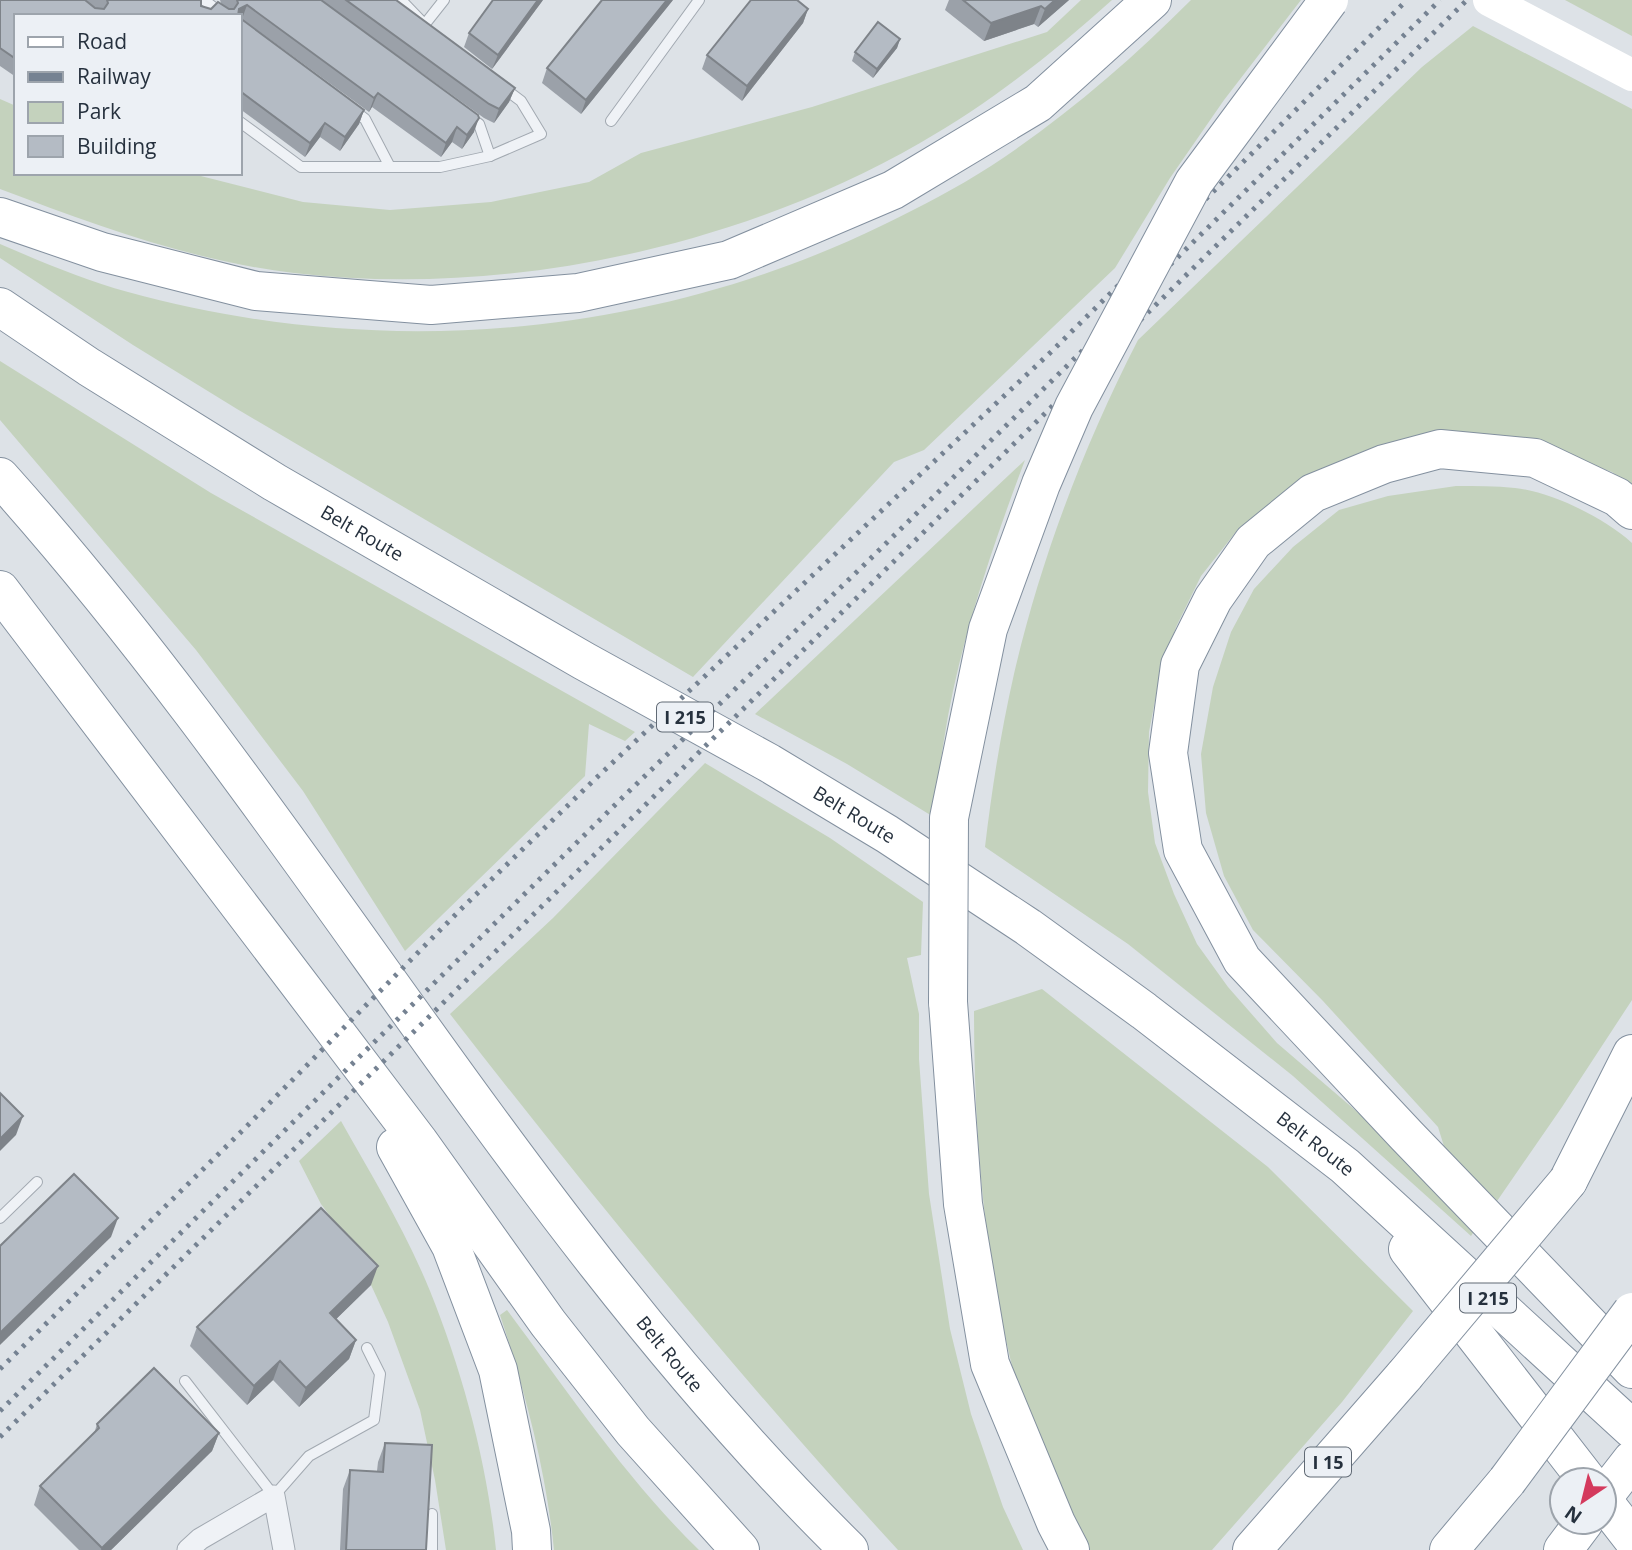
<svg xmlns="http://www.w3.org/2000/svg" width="1632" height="1550" font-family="'Open Sans',sans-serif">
  <rect width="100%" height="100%" fill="#dde2e7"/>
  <g fill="#c4d2bd">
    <path d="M1081,0H1112C1053,53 989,104 920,143C738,248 502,298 294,273C192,261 95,225 0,189V99L16,106V173H189L303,202L390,210L491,202L589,182L641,153L812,107L1047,32Z"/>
    <path d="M1191,0H1301L1224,100L1170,178L1115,268L924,450L894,462L693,677L237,409L133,345L0,258V244C42,262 84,280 128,292C378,361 649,339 883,225C920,207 957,188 991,166C1064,118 1129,62 1191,0Z"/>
    <path d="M1565,0H1632V36Z"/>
    <path d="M1473,26L1632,109V488L1612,472L1551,450L1431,436L1359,453L1301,483L1239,528L1201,576L1176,627L1159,680L1149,732L1148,792L1155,843L1174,894L1197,944L1228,987L1277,1043L1369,1122L1475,1230L1471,1236L1293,1076L1128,944L985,847C992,788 1001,731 1014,674C1041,558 1084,445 1138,340L1422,67Z"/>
    <path d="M0,361L211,493L635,732L625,741L589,724L585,776L405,951L303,791L196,650L0,420Z"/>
    <path d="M1025,460C994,542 964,630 948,716C942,749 938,783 932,816L847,764L755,714Z"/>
    <path d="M1456,486C1475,486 1496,486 1515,488C1552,492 1605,518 1632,543V1000L1562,1107L1495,1204L1448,1159L1438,1127L1323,1001L1253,930L1224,876L1206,813L1201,754L1213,687L1231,632L1254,589L1293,547L1339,510L1388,496Z"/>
    <path d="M705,763L830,838L923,902L921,955L907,958L919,1014V1059L929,1194L950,1329L971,1414L1003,1507L1023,1550H898C740,1378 593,1198 450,1014L553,918Z"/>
    <path d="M1042,989L1268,1167L1413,1311L1342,1402L1212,1550H1079C1066,1517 1050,1485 1038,1452C988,1311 974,1159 974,1011Z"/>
    <path d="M341,1121C372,1176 406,1232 430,1291C463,1373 487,1463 496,1550H446L435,1480L420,1410L388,1322L355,1250L321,1204L299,1161Z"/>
    <path d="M507,1310C568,1392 626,1479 699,1550H554C546,1470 525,1391 500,1315Z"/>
  </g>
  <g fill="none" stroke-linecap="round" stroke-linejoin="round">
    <defs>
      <g id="service">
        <path d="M204,0L225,16"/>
        <path d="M401,0L423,23"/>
        <path d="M425,24L444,0"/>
        <path d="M352,109L365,119L390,167"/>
        <path d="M466,115L479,124L490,156"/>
        <path d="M611,121L699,0"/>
        <path d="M240,122L301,167H440L490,156L541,134L521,101L501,86"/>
        <path d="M0,1218L37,1182"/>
        <path d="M185,1381L274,1496L309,1456L374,1420L380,1374L367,1348"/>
        <path d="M432,1514V1550"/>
      </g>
      <path id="minor" d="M188,1550L200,1539L274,1496L284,1550"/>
      <g id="motorway">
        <path d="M0,217L102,252L256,291L431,305L578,293L729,260L893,190L1038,103L1152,0"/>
        <path id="s1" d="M0,307L89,367L274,482L584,661L769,763L887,834L1028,927L1144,1011L1345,1166L1632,1429"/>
        <path id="s2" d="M0,477C305,817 522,1229 849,1550"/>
        <path d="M1632,510L1617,497L1535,458L1440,449L1384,464L1313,493L1253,542L1213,599L1180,665L1168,753L1183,850L1242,960L1407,1136L1632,1369"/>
        <path d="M0,590L419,1142L548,1323L633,1431L740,1550"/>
        <path d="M948,1002L963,1204L990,1364L1056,1523L1070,1550"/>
        <path d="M396,1147L451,1246L498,1370L531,1531L532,1550"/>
        <path d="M1568,1181L1632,1054"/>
        <path d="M1408,1249L1587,1480"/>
        <path d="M1604,1496L1632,1460"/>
        <path d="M1604,1502L1632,1538"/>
        <path d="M1252,1550L1405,1375"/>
        <path d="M1449,1550L1507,1481"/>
        <path d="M1563,1550L1584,1522"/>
      </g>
    </defs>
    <use href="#service" stroke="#a2a9b1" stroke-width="12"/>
    <use href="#minor" stroke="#a2a9b1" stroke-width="23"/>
    <use href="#motorway" stroke="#83909f" stroke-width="40"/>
    <use href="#service" stroke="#eff2f6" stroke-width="10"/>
    <use href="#minor" stroke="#eff2f6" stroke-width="21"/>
    <path stroke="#fff" stroke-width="32" d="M1489,0L1632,75"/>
    <use href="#motorway" stroke="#fff" stroke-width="38"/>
    <g stroke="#758292" stroke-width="5" stroke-dasharray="3.5 7" stroke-linecap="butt">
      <path d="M0,1369L246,1127L459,911L593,781L1052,351L1407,0"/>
      <path d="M0,1411L622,798L865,564L1440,0"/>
      <path d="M0,1437L1467,0"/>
    </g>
    <defs>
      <g id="motorway-bridge">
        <path d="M948,1002L949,818L988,629L1041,484L1074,407L1194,182L1329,0"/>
        <path d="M1405,1375L1568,1181"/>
        <path d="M1507,1481L1632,1312"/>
      </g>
    </defs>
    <use href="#motorway-bridge" stroke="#83909f" stroke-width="40" stroke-linecap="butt"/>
    <use href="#motorway-bridge" stroke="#fff" stroke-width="38"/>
  </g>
  <g fill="#9ba1a9">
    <path d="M0,0H202L201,6L211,9H228L221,3L220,0H396L515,88L509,102L494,123L484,118L344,17L474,132L462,149L452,142L441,157L372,107L369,112L242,19L364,110L359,124L340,151L320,137L305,157L240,109V16H16V77L0,66Z"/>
    <path d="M543,0L492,69L464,47L469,33Z"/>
    <path d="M673,0L581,114L542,83L547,68Z"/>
    <path d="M949,0H1069L1038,27L1034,24L984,41L945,10Z"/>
    <path d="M808,9L803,23L742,101L702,69L707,55Z"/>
    <path d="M900,39L897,48L873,78L852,61L855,52Z"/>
    <path d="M371,1285L336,1319L356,1340L349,1359L299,1407L273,1380L247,1405L190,1346L197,1327Z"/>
    <path d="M97,1424L219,1433L212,1451L111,1550H79L34,1505L40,1486L94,1434Z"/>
    <path d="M385,1443L426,1550H340L343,1489L350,1470L377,1471L378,1462Z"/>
  </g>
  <g fill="#7e8389">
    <path d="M538,0H543L492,69L498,55Z"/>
    <path d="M667,0H673L581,114L586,100Z"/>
    <path d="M1055,0H1069L1038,27L1045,9Z"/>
    <path d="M247,5L242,19L240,20V16H236L239,9Z"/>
    <path d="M1041,6L1034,24L984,41L991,23Z"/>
    <path d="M808,9L803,23L742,101L747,86Z"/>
    <path d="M900,39L897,48L873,78L877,69Z"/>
    <path d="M515,88L509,102L494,123L499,109Z"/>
    <path d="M378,93L372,107L369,112L374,98Z"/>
    <path d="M364,110L359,124L340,151L345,137Z"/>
    <path d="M479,118L474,132L462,149L467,135Z"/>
    <path d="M325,123L320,137L305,157L310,143Z"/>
    <path d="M457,127L452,142L441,157L446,143Z"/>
    <path d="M23,1116L16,1135L0,1151V1139Z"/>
    <path d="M118,1218L111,1237L0,1345V1333Z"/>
    <path d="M378,1266L371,1285L323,1332L330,1313Z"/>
    <path d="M356,1340L349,1359L299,1407L306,1388Z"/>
    <path d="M280,1361L273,1380L247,1405L254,1386Z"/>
    <path d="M219,1433L212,1451L111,1550H101L102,1548Z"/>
  </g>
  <g fill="#b4bbc4" stroke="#7e8389" stroke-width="2">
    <path d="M0,0H85L95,8L104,9L108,3L107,0H201V6L211,9L218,2L229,9H234L238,3L237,0H321L478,115L479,118L467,135L457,127L446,143L378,93L374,98L247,5L239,9L238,16H16V59L0,48Z"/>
    <path d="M346,0H396L515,88L499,109L489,104Z"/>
    <path d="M493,0H538L498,55L469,33Z"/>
    <path d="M602,0H667L586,100L547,68Z"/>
    <path d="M751,0H797L808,9L747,86L707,55Z"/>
    <path d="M963,0H1055L1045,9L1041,6L991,23Z"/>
    <path d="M240,18L364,110L345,137L325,123L310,143L240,91Z"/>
    <path d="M878,22L900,39L877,69L855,52Z"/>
    <path d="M0,1093L23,1116L0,1139Z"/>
    <path d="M74,1174L118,1218L0,1333V1246Z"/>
    <path d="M321,1208L378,1266L330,1313L356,1340L306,1388L280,1361L254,1386L197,1327Z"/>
    <path d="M154,1368L219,1433L102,1548L40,1486L99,1428L97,1424Z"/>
    <path d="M385,1443L432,1445L426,1550H346L350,1470L383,1472Z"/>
  </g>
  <g text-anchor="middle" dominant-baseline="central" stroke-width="6" stroke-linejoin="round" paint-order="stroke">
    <g fill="#ecf0f5" stroke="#616a75" stroke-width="2">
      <rect x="657" y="702.5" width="56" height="29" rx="5"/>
      <rect x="1460" y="1283.5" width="56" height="29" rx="5"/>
      <rect x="1305" y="1447.5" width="46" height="29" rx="5"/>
    </g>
    <g font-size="18" font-weight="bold" fill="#26313e">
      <text x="685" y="717">I 215</text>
      <text x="1488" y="1298">I 215</text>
      <text x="1328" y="1462">I 15</text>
    </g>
    <g font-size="19" fill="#26313e" stroke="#ecf0f5">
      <text stroke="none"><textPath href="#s1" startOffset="427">Belt Route</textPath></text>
      <text stroke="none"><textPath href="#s1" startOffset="994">Belt Route</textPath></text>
      <text stroke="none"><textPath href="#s1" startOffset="1561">Belt Route</textPath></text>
      <text stroke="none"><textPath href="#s2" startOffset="1104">Belt Route</textPath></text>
    </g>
  </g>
  <rect x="14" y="14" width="228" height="161" fill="#ecf0f5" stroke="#9da4ac" stroke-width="2"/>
  <rect x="28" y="37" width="35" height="10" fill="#ffffff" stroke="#9da4ac" stroke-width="2"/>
  <text x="77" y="49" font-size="21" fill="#26313e">Road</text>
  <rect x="28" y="72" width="35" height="10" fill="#758292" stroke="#9da4ac" stroke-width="2"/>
  <text x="77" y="84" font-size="21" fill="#26313e">Railway</text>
  <rect x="28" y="102" width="35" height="21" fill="#c4d2bd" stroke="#9da4ac" stroke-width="2"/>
  <text x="77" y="119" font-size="21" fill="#26313e">Park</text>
  <rect x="28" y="136" width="35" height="21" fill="#b4bbc4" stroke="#9da4ac" stroke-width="2"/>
  <text x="77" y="154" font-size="21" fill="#26313e">Building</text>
  <g transform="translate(1583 1501) rotate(215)"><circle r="33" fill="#ecf0f5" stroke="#9da4ac" stroke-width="2"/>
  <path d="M0-5L12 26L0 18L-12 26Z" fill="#d43a5d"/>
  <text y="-10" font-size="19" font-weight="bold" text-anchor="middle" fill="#26313e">N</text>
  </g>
</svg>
